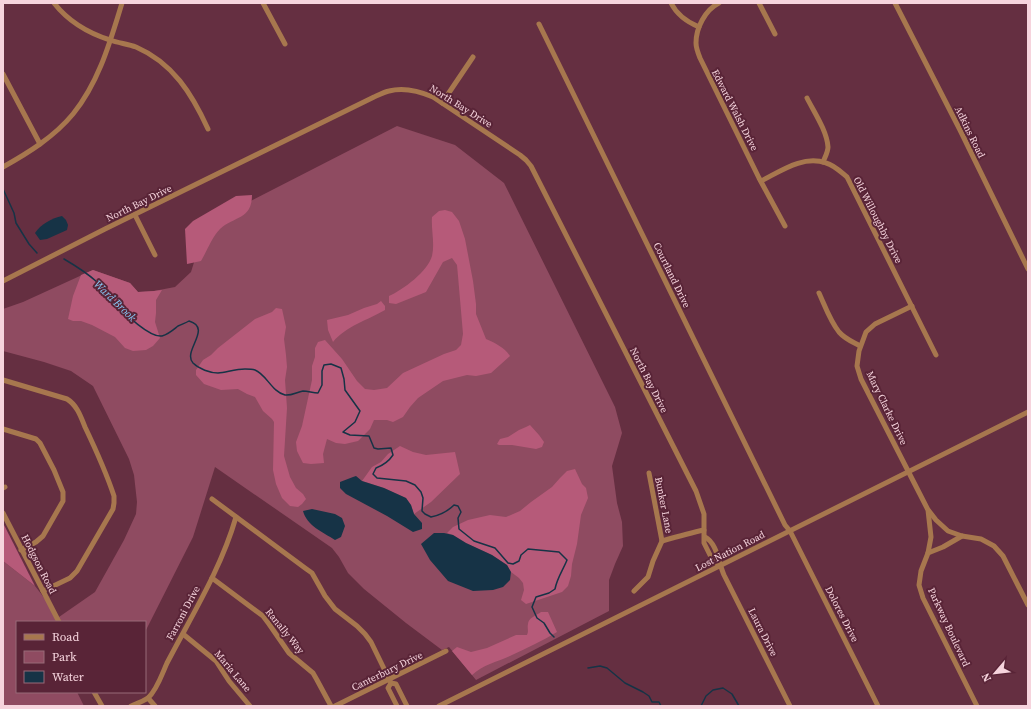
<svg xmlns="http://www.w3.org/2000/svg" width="1031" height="709" font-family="'Source Serif 4',serif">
  <rect width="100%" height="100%" fill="#652f41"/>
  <path fill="#8f4b61" d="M397,126L455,145L504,183L615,407L622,433L612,466L617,503L622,522L623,546L615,564L609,580V611L476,680L449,647L442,650L406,623L364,589L348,573L339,557L332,548L215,467L193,537L145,632V622H17V692H77L84,706H3V561L35,586L59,617L95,592L124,540L136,514L137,502L134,475L129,459L93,386L71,371L44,362L3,351V309L23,302L93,270L130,283L138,292L154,291L175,287L191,272L196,256V229Z"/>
  <g fill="#b65a79">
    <path d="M252,195C252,220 234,216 220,229C212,237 207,251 201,261L187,264L185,229L193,221L236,196Z"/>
    <path d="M445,210L452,212L459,221L465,239L473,281L476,304V314L486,339C495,343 504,347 510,356L491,373L476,376L467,375L443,381L418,398L410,407L403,417L393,422L387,420H374L370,429L358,441L345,444L336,443L327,439L323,454L324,463L311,464L303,463L297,451L296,442L302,426L312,380V366L315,357V348L318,342L325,340L342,359L357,381L365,389L374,390L387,388L403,373L444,354L456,350L461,345L463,334L458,276L457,265L452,258L443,262L426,292L396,304L389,303V296C403,290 428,271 432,256C435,243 431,230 432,217L439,211Z"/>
    <path d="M93,270L130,283L138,292L154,291L162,290L156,300V313L155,322L160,338L153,346L146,350L133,351L125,348L115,337L92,325L81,321H73L68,319L73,296L81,275Z"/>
    <path d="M381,301L385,306V310C368,320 346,326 333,342L328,330L327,320L348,315L364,308L377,304Z"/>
    <path d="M276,308L282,309L286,327L284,339L286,355L287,367L285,380L287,408L284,456L290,477L296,488L303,494L306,499L302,504L298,507L290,506L282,498L276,484L273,470L274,422L272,419L263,411L255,397L247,394L238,389L221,390L204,384L196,375V370L203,360L211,355L218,348L255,319L272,312Z"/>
    <path d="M530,425L539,435L544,442L542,447L536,449L512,445H499L497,444L500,439L508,437L519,430L526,427Z"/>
    <path d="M400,446L413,452L426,455L455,452L460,474L431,502L414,514L411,505L406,498L384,488L362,481L372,467L381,462L388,454Z"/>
    <path d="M575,469L582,484L586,488L588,498L581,515L577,544L572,564L571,576L568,586L562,592L526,604L521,600L524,590L523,583L519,578L511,572L507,565L492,555L466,543L453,535L447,533L453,527L468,520L490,515L506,517L520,511L531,502L552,487L560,478L567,471Z"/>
    <path d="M3,523L35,586L3,561Z"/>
    <path d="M541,612H548L557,632C542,641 527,648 512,655C497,662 484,664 472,675L452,651L457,647L471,652L487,648L516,635H527C529,630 527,629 528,624C528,618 537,615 541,612Z"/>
  </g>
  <g fill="#163346">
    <path d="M62,216L66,220L68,225L67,230L47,239L40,240L35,233C41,224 52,218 62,216Z"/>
    <path d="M356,476L362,481L384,488L406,498L411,505L414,514L422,523V529L413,532L387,516L346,494L340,488V482L353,477Z"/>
    <path d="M312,509L335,514L342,518L345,526L341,537L335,540C323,532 307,526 303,511Z"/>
    <path d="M434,533H444L453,535L466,543L492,555L507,565L511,572L510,580L503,587L493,590L473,591L448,581L430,560L421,544Z"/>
  </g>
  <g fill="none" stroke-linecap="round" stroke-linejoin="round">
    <g stroke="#163346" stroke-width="1.5">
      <path d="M3,189L14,213L16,223L29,244L37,253"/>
      <path d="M64,259C76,266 87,273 97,282C105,289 110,298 117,305C125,314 150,338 162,336C169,334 173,330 178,326C182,324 186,323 189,321C213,328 182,351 193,363C199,369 210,373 218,373C227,372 236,369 245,369C248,369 252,369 255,370C266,374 272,392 285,395C291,396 297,392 303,391C308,391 313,393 318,393L322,385V371L324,365L331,364L341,368L344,379L345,390L360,411L355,422L343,432L350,435L369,436L374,448L378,449L391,448L393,455C389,461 384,465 376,468L373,474L377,478L406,481L415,485L421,492L423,498L422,511L425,514L431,517C441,515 447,512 454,505L458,506L461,512L458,518L459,529L474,541L495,548L508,563L513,564L519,561L521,555L528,549L559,552L567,560C563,570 557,578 555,589L549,593L536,597L532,607L537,618L544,623L550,633L554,637"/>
      <path d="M588,668L600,666L607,668L625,683L643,692L649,696L652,702H659L661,706"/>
      <path d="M701,706L706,696L713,690L723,688L732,694L739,706"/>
    </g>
    <g stroke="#a7774e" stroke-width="5">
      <path d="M54,3C68,21 88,33 110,40C118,43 128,44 136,47C173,63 192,94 208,129"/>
      <path d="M263,3L285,44"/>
      <path d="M671,3C677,15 687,22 699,27"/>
      <path d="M719,3C705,10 696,28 696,43C696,48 698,53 700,58L759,178L785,226"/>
      <path d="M759,3L775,34"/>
      <path d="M895,3L960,130L1028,269"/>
      <path d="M539,24L785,525L790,531L878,706"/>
      <path d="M3,74L40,144"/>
      <path d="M807,98C814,112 827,131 828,147C828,152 825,157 823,162"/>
      <path d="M442,103L473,57"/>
      <path d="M3,167C28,153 54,137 73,114C99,82 110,42 122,3"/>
      <path d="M761,181C781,171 803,155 826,163C834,165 841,172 847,177L936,355"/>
      <path d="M135,215L155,255"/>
      <path d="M3,281L105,229L374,97C379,95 384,92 389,91C404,87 419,91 433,97L520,155L526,160L531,166L696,491L704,514V543L713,561L720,566"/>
      <path d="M819,293C825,306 830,321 839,332C845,339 853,342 860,346"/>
      <path d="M912,306L875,324L866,332L859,351L857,366L861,379L928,510L931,537L928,553L921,571L919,585L923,598L977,706"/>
      <path d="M3,380L67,399C77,405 81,417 85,427C96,450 106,472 114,496V503L113,509L77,571L70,578L43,591"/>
      <path d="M3,429L36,439L40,443L54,470L63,492V501L43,536L36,542L21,550"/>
      <path d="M3,488L5,487"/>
      <path d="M212,499L305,568L312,573L325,596L335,609L357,626L365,634L371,642L391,683L396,684L407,706"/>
      <path d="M929,511L936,520L948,531L962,536L981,539L994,546L1003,556L1028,605"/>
      <path d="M3,513L59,622"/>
      <path d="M705,537C717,543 719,564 724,575L790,706"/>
      <path d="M662,541C676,537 690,533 704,530"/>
      <path d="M928,553L943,547L962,536"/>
      <path d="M212,578L263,616L269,624L289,653L313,673L317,680L331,706"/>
      <path d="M634,591L648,577L653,561L662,541L649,473"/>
      <path d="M183,634L216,661L229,681L250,706"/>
      <path d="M391,683L388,688L397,706"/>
      <path d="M94,692L102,706"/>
      <path d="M148,698L155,706"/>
      <path d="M131,706C136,704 144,701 148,698C157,690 162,674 167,663C192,615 221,569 236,517"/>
      <path d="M335,706L446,651"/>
      <path d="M439,706L1028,412"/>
    </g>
  </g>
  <g text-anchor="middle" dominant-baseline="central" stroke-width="4" stroke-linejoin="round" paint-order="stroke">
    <g font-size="10" fill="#f6d4dd" stroke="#592437">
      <text transform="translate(461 106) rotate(32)">North Bay Drive</text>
      <text transform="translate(735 110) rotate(63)">Edward Walsh Drive</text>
      <text transform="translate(970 132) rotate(64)">Adkins Road</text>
      <text transform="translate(139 203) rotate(-26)">North Bay Drive</text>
      <text transform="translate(878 220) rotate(63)">Old Willoughby Drive</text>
      <text transform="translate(672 275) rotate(64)">Courtland Drive</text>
      <text transform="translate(649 380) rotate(63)">North Bay Drive</text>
      <text transform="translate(887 408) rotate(64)">Mary Clarke Drive</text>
      <text transform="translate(664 505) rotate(79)">Bunker Lane</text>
      <text transform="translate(730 551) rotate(-27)">Lost Nation Road</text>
      <text transform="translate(39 564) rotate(63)">Hodgson Road</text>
      <text transform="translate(183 613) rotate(-62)">Farroni Drive</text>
      <text transform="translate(842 614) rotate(63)">Dolores Drive</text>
      <text transform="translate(949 627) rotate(65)">Parkway Boulevard</text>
      <text transform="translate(285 631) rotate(51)">Ranally Way</text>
      <text transform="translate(763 632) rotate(63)">Laura Drive</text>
      <text transform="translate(233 671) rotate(50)">Maria Lane</text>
      <text transform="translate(387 671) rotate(-26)">Canterbury Drive</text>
    </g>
    <g font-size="11" font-style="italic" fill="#89c9f7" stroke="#592437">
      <text transform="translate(115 301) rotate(44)">Ward Brook</text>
    </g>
  </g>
  <rect width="1031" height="709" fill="none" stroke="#f6d4dd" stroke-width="8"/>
  <rect x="16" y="621" width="130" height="72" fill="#592437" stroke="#986a79"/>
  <rect x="24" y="634" width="20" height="6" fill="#a7774e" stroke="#986a79"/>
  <text x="52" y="641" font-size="12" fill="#f6d4dd">Road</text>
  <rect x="24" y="651" width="20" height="12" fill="#8f4b61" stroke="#986a79"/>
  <text x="52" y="661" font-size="12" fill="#f6d4dd">Park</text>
  <rect x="24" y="671" width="20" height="12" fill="#163346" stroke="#986a79"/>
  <text x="52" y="681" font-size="12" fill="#f6d4dd">Water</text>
  <g transform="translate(995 673) rotate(242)" stroke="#592437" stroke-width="3" paint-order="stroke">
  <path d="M0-3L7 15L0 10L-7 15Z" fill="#f6d4dd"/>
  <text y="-6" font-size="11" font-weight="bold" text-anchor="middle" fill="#f6d4dd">N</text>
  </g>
</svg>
